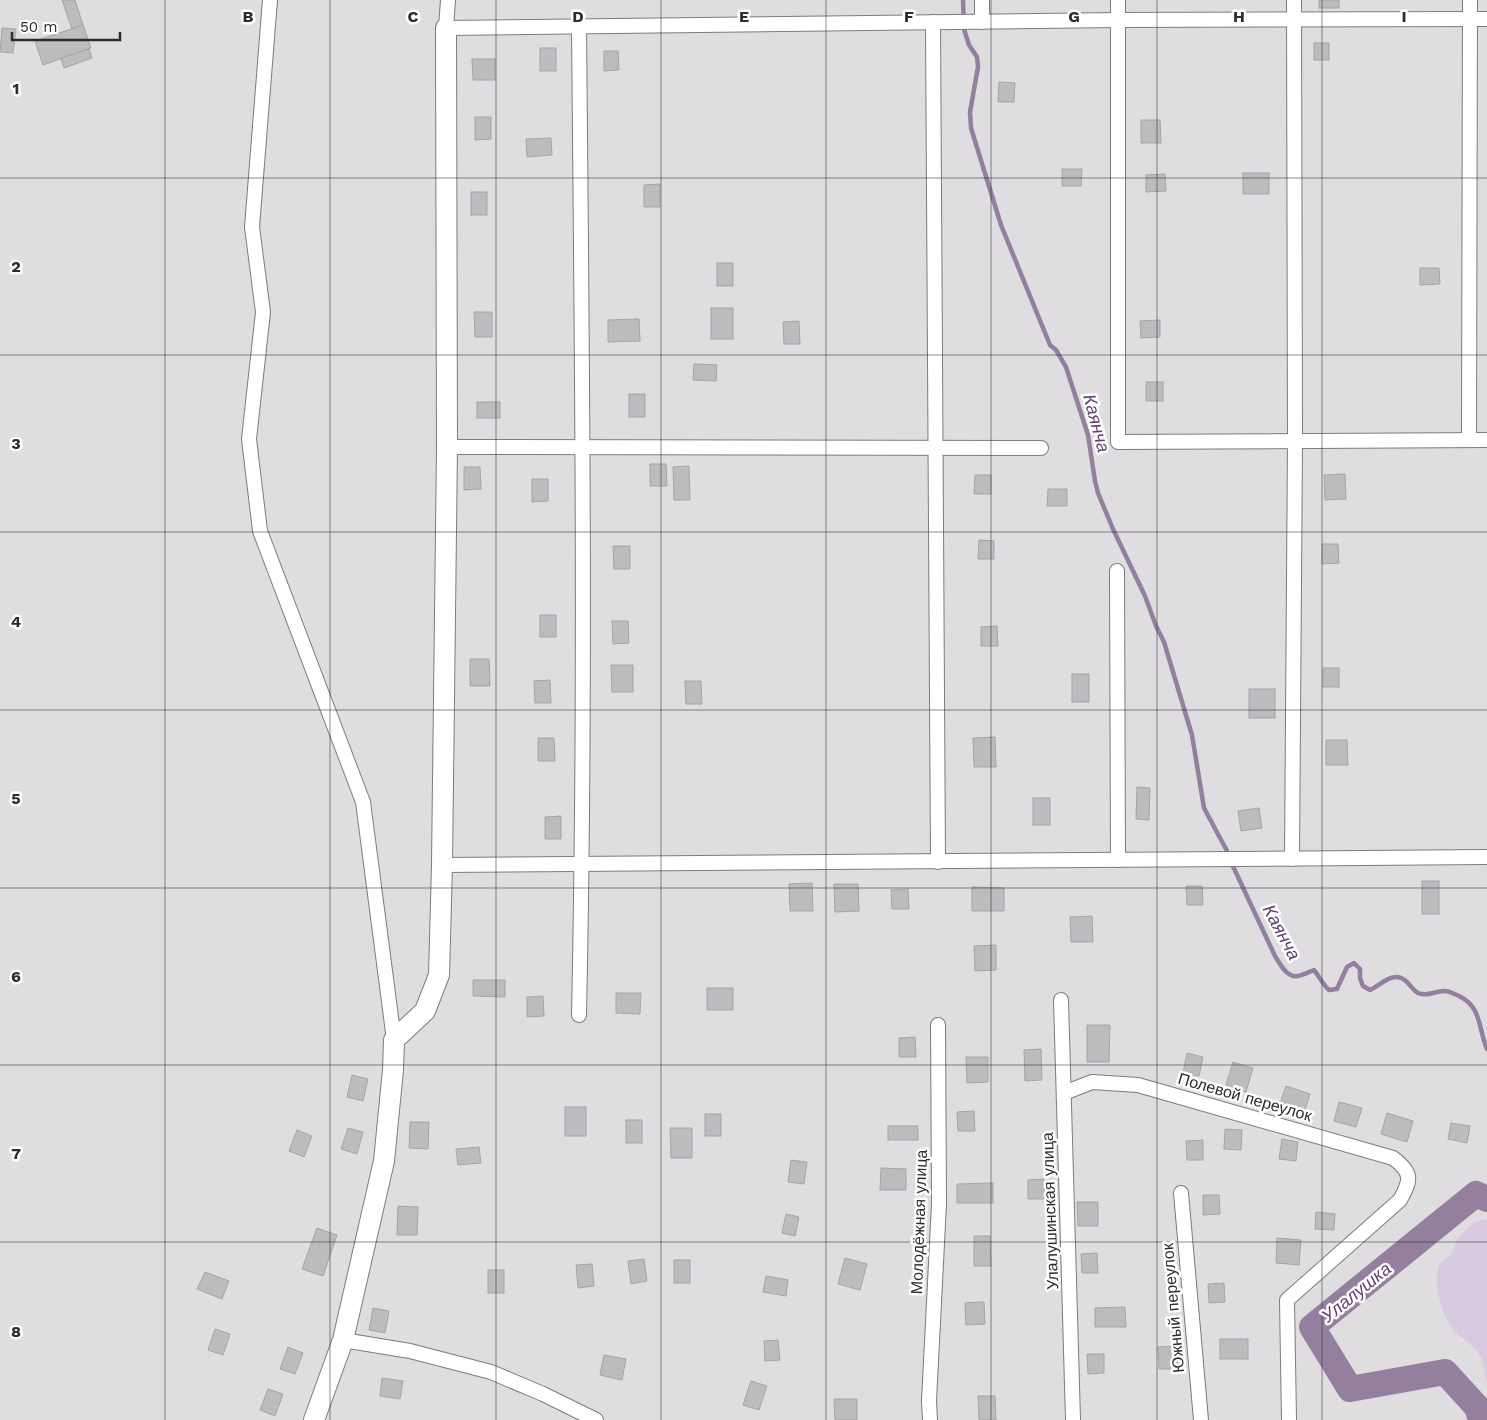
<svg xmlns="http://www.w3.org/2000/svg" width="1487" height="1420" font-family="'Work Sans',sans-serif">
  <rect width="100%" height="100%" fill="#dfdde0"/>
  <path fill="#d8cae0" d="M1483,1219L1487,1220V1383C1485,1374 1484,1362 1479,1354C1472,1343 1459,1338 1451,1327C1441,1312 1430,1277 1442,1261C1444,1258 1448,1256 1452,1254C1456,1238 1467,1224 1483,1219Z"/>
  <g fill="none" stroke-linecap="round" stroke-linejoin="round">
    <g stroke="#947f9f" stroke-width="4.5">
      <path d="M963,0L964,29L969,45L977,57L978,67L970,112L971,128L1001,225L1050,345L1056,350L1066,367L1088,435L1095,481L1098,493L1113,529L1145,596L1156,626L1164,642L1192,735L1204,808L1227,851"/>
      <path d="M1231,862L1275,956C1280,964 1287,978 1298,976C1303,975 1309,972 1314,970C1320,977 1322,984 1329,990L1337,989L1347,967L1354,963L1360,969V978L1363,986L1370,990C1381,985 1394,969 1407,982C1411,986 1413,990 1418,993C1427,997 1435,991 1444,991C1450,991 1454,994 1459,996C1482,1007 1478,1028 1487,1049"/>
    </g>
    <path stroke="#947f9f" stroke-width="26" d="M1481,1420L1477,1407L1445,1372L1350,1389L1312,1327L1476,1194L1487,1199"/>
  </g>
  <g fill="#bcbbbd" stroke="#a6a4a7">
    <path d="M62,0H75L83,25L72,29Z"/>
    <rect x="1319" y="0" width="20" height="8"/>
    <path d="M83,25L91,48L43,65L35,41Z"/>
    <path d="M2,28L16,29L13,53L0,52Z"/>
    <rect x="1314" y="43" width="15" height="17"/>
    <rect x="540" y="48" width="16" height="23"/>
    <path d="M89,49L92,58L64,68L61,58Z"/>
    <path d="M604,51H618L619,70L604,71Z"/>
    <path d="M472,59H495V80H473Z"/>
    <path d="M999,82L1015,83L1014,102H998Z"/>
    <path d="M475,117H491V139L475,140Z"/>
    <path d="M1141,120H1160L1161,143H1141Z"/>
    <path d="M551,138L552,155L527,157L526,139Z"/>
    <path d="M1062,169H1082L1081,186H1062Z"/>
    <rect x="1243" y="173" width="26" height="21"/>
    <path d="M1165,174L1166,191L1146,192V175Z"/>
    <path d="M660,184V207H644V185Z"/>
    <rect x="471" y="192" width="16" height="23"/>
    <rect x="717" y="263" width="16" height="23"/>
    <path d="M1420,268H1439L1440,284L1420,285Z"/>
    <rect x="711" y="308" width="22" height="31"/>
    <path d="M474,312H492V337H475Z"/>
    <path d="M639,319L640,341L608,342V320Z"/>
    <path d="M1160,320V337L1141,338L1140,321Z"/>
    <path d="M799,321L800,344H784L783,322Z"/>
    <path d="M694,364L717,365L716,381L693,380Z"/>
    <rect x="1146" y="382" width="17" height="19"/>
    <rect x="629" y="394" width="16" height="23"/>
    <rect x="477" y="402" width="23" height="16"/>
    <path d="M650,464H666L667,486H650Z"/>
    <path d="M689,466L690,500H674L673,467Z"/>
    <path d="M464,467H480L481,489L464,490Z"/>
    <path d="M1345,474L1346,499L1325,500L1324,475Z"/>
    <path d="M975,475H991V494H974Z"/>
    <path d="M532,479H548V501L532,502Z"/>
    <path d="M1048,489H1067V506H1047Z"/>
    <path d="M979,540L994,541V559H978Z"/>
    <path d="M1322,544H1338L1339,563L1322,564Z"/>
    <path d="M613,546H630V569H614Z"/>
    <rect x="540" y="615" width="16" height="22"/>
    <path d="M612,621H628L629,643L613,644Z"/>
    <path d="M997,626L998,646H981V627Z"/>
    <path d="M470,659H489L490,686H470Z"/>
    <path d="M611,665H633V692H612Z"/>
    <rect x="1323" y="668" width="16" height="19"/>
    <rect x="1072" y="674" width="17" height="28"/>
    <path d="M550,680L551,703H535L534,681Z"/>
    <path d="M685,681H701L702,704H686Z"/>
    <rect x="1249" y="689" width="26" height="29"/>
    <path d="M995,737L996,767H974L973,738Z"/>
    <path d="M538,738H554L555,761H538Z"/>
    <path d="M1326,740H1347L1348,765H1326Z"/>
    <path d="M1137,787L1150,788L1149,820L1136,819Z"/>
    <rect x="1033" y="798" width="17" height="27"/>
    <path d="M1259,808L1262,828L1241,831L1238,811Z"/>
    <path d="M561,816V839H545V817Z"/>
    <rect x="1422" y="881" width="17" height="33"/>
    <path d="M812,883L813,911H790L789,884Z"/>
    <path d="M834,884H858L859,911L835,912Z"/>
    <path d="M1186,886H1202L1203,905H1187Z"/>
    <path d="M972,887L1004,888V911H972Z"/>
    <path d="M908,889L909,909H892L891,890Z"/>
    <path d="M1092,916L1093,942H1071L1070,917Z"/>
    <path d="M996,945V970L975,971L974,946Z"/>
    <path d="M473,980H505V997L473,996Z"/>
    <rect x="707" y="988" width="26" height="22"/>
    <path d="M616,993H641L640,1014L616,1013Z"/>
    <path d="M543,996L544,1016L527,1017V997Z"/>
    <path d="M1087,1025H1110L1109,1062H1087Z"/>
    <path d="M915,1037L916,1057H899V1038Z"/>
    <path d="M1041,1049L1042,1080L1025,1081L1024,1050Z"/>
    <path d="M1187,1053L1203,1057L1199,1076L1183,1073Z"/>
    <path d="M966,1057H988V1082L967,1083Z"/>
    <path d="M1233,1062L1253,1068L1246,1092L1226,1085Z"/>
    <path d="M352,1075L368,1079L363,1101L347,1097Z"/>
    <path d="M1286,1086L1310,1094L1304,1113L1280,1104Z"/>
    <path d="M1339,1102L1362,1108L1356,1127L1334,1121Z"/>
    <rect x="565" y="1107" width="21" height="29"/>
    <path d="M974,1111L975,1131H958L957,1112Z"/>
    <path d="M1387,1113L1413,1121L1407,1142L1381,1134Z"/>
    <rect x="705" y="1114" width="16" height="22"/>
    <rect x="626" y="1120" width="16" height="23"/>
    <path d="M410,1122H429L428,1149L409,1148Z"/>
    <path d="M1451,1123L1470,1126L1467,1143L1448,1139Z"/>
    <rect x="888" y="1126" width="30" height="14"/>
    <path d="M348,1128L363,1132L357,1154L341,1149Z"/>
    <path d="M670,1128H692V1158H671Z"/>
    <path d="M1225,1129L1242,1130L1241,1150L1224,1149Z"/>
    <path d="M297,1130L312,1136L304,1157L289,1151Z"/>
    <path d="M1282,1139L1298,1142L1296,1161L1279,1159Z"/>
    <path d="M1203,1140V1160H1187L1186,1141Z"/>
    <path d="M479,1147L481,1163L458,1165L456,1149Z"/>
    <path d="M791,1160L807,1162L804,1184L788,1182Z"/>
    <path d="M881,1168L906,1169V1190H880Z"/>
    <path d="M1044,1179L1045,1199H1028V1180Z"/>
    <path d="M993,1183V1203H957V1184Z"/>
    <path d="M1203,1195H1219L1220,1214L1203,1215Z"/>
    <path d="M1077,1202H1098V1226H1078Z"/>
    <path d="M398,1206L418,1207L417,1235H397Z"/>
    <path d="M1316,1212L1335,1214L1334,1230L1315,1229Z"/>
    <path d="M786,1214L799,1217L795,1236L782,1233Z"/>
    <path d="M317,1228L337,1235L323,1276L302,1269Z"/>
    <path d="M974,1236H990L991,1266H974Z"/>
    <path d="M1277,1238L1301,1240L1299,1265L1276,1263Z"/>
    <path d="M1097,1253L1098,1273H1082L1081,1254Z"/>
    <path d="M845,1258L867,1264L860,1290L838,1284Z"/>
    <path d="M644,1259L647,1281L631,1284L628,1261Z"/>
    <rect x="674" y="1260" width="16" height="23"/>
    <path d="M592,1264L594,1286L578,1288L576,1265Z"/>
    <rect x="488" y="1270" width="16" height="23"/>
    <path d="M205,1272L229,1281L222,1299L197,1289Z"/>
    <path d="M766,1276L788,1280L786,1296L763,1292Z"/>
    <path d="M1224,1283L1225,1302L1209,1303L1208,1284Z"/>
    <path d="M984,1302L985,1324L966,1325L965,1303Z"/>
    <path d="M1125,1307L1126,1327H1095V1308Z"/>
    <path d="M373,1308L389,1311L385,1333L369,1330Z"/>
    <path d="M215,1329L230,1334L223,1355L208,1350Z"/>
    <rect x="1220" y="1339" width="28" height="20"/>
    <path d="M778,1340L780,1360L765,1361L764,1341Z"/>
    <path d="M1177,1346L1178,1369H1159L1158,1347Z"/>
    <path d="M288,1347L303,1353L295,1374L280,1369Z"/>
    <path d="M1087,1354H1104V1373L1088,1374Z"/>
    <path d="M604,1355L626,1359L622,1380L600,1375Z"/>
    <path d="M382,1378L403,1381L400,1399L380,1396Z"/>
    <path d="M751,1381L767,1386L759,1410L743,1405Z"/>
    <path d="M268,1389L283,1394L275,1416L260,1410Z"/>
    <path d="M978,1396H995L996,1420H979Z"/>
    <path d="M834,1399H857V1420H835Z"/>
  </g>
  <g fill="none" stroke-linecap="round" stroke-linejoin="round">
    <defs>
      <g id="street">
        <path d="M270,0L252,227L263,312L249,439L260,531L363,802L394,1040"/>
        <path d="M448,0L446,28L1118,20L1487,19"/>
        <path d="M982,0V22"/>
        <path d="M1118,0V442L1487,440"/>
        <path d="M933,22L938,862"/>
        <path d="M1469,440L1470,0"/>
        <path d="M447,447L1041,448"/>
        <path d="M1117,571L1118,860"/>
        <path d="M1292,859L1295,442L1294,0"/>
        <path d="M442,865L1487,857"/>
        <path d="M1061,1000L1073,1420"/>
        <path d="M579,1015C586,685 582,356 579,26"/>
        <path d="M1064,1093L1092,1082L1138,1085L1393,1158C1413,1173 1411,1180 1400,1200L1287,1300L1289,1420"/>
        <path d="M1181,1193L1201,1420"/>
        <path d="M343,1340L410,1351L491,1372L543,1394L596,1420"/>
        <path d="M930,1420L929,1401L939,1204L938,1025"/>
      </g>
      <path id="secondary" d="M314,1420L343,1340L384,1161L393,1070L394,1040L425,1011L439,975L442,865L447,447L446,28"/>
    </defs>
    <use href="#street" stroke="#7d7b7e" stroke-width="16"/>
    <use href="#secondary" stroke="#7d7b7e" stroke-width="22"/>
    <use href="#street" stroke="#fff" stroke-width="14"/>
    <use href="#secondary" stroke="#fff" stroke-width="20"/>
  </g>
  <path fill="none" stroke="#2c2c2d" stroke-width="1" stroke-opacity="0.55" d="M165,0V1420M330,0V1420M496,0V1420M661,0V1420M826,0V1420M991,0V1420M1157,0V1420M1322,0V1420M0,178H1487M0,355H1487M0,532H1487M0,710H1487M0,888H1487M0,1065H1487M0,1242H1487"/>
  <g text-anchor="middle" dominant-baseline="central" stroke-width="5" stroke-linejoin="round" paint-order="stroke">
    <g font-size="16" fill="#2c2c2d" stroke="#fff">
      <text transform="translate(1245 1097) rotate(16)">Полевой переулок</text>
      <text transform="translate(1050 1211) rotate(-92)">Улалушинская улица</text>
      <text transform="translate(919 1222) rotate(-88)">Молодёжная улица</text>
      <text transform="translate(1173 1308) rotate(-95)">Южный переулок</text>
    </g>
    <g font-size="18" font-style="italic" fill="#604170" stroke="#fff">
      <text transform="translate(1097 423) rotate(75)">Каянча</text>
      <text transform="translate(1282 932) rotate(62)">Каянча</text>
      <text transform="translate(1356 1292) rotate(-39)">Улалушка</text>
    </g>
  </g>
  <g font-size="16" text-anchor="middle" font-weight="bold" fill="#2c2c2d" stroke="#fff" stroke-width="5" stroke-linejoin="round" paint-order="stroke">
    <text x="248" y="22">B</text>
    <text x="413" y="22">C</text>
    <text x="578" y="22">D</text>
    <text x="744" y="22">E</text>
    <text x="909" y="22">F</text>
    <text x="1074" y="22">G</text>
    <text x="1239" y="22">H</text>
    <text x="1404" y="22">I</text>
    <text x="16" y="94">1</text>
    <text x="16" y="272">2</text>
    <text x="16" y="449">3</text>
    <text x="16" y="627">4</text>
    <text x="16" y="804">5</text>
    <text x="16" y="982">6</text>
    <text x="16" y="1159">7</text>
    <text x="16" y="1337">8</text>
  </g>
  <path d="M12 32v8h108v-8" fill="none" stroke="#2c2c2d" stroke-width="2.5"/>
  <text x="20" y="32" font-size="15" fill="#2c2c2d" stroke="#ffffff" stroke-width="4" paint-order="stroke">50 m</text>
</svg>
